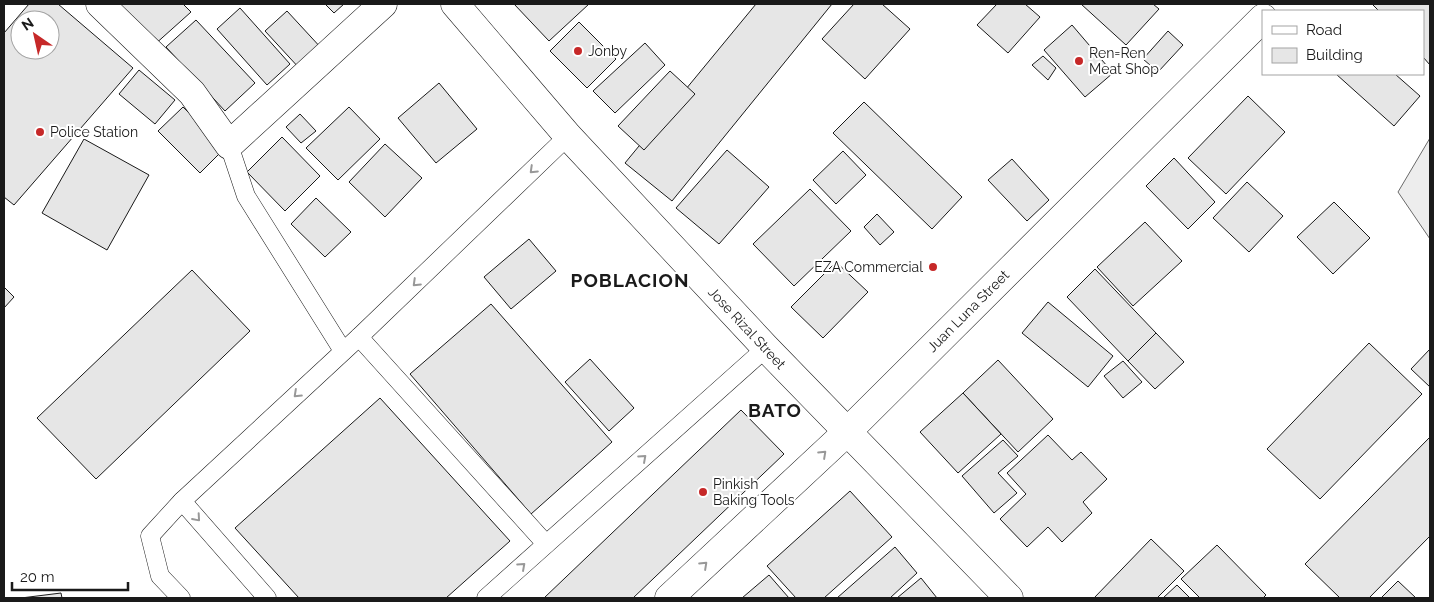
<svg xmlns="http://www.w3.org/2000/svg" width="1434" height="602" font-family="Raleway,sans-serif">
  <rect width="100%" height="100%" fill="#fff"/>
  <path fill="#ededed" stroke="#6a6a6a" d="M1430,138V239L1398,192Z"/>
  <g fill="#e6e6e6" stroke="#1a1a1a" fill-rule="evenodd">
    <path d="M29,4H58L133,68L14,205L4,197V33ZM20,20H50V50H20Z"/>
    <path d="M116,4H183L191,12L153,46Z"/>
    <path d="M325,4H344L334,13Z"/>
    <path d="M514,4H589L549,41Z"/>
    <path d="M756,4H832L672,201L625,163Z"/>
    <path d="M854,4H882L910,29L865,79L822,39Z"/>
    <path d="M997,4H1025L1040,17L1008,53L977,25Z"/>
    <path d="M1081,4H1153L1159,9L1126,45Z"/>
    <path d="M1372,4H1430V65L1423,57V11H1379Z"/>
    <path d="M240,8L290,64L267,85L217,29Z"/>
    <path d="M287,11L323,50L301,70L265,31Z"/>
    <path d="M196,20L255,83L225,111L166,47Z"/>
    <path d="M579,22L616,59L587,88L550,51Z"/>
    <path d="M1072,25L1113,73L1085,97L1044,50Z"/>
    <path d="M1168,31L1183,45L1158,72L1143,59Z"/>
    <path d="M645,43L665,65L615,113L593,91Z"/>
    <path d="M1043,56L1056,68L1048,80L1032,65Z"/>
    <path d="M139,70L175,100L155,124L119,94Z"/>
    <path d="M670,71L695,94L644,150L618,126Z"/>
    <path d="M1336,74H1395L1420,96L1394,126Z"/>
    <path d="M439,83L477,129L436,163L398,118Z"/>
    <path d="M1248,96L1285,132L1226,194L1188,158Z"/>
    <path d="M864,102L962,197L932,229L833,133Z"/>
    <path d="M183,107L225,148L200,173L158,131Z"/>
    <path d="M349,107L380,139L338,180L306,148Z"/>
    <path d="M300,114L316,131L301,143L286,127Z"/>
    <path d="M282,137L320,176L285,211L247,172Z"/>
    <path d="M84,139L149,175L107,250L42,213Z"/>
    <path d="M385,144L422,178L385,217L349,182Z"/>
    <path d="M727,150L769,187L719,244L676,208Z"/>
    <path d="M843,151L866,175L836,204L813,180Z"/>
    <path d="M1174,158L1215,202L1188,229L1146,186Z"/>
    <path d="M1012,159L1049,200L1027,221L988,180Z"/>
    <path d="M1247,182L1283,216L1249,252L1213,218Z"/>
    <path d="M810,189L851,231L794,286L753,244Z"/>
    <path d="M316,198L351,232L325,257L291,224Z"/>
    <path d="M1334,202L1370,238L1333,274L1297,237Z"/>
    <path d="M877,214L894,232L880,245L864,227Z"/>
    <path d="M1145,222L1182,261L1133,306L1097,267Z"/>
    <path d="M529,239L556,271L511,309L484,277Z"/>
    <path d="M836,262L868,292L823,338L791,307Z"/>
    <path d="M1095,269L1156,333L1128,361L1067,297Z"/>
    <path d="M192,270L250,331L96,479L37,418Z"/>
    <path d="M4,287L14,297L4,308Z"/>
    <path d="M1048,302L1113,356L1088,387L1022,333Z"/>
    <path d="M491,304L612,442L531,514L410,374Z"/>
    <path d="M1156,333L1184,362L1155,389L1128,361Z"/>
    <path d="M1369,343L1422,394L1320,499L1267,449Z"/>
    <path d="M1430,349V387L1411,369Z"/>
    <path d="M590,359L634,408L609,431L565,382Z"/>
    <path d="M998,360L1053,419L1018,452L963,393Z"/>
    <path d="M1123,361L1142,382L1123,398L1104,376Z"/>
    <path d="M963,393L1001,434L958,473L920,432Z"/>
    <path d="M380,398L510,541L446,598H299L235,528Z"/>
    <path d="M741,410L784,454L633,598H544Z"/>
    <path d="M1048,435L1072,460L1081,452L1107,479L1083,502L1092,513L1062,542L1048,527L1027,547L1000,519L1026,494L1007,473Z"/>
    <path d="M1430,437V536L1369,598H1340L1305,564Z"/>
    <path d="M1003,440L1018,456L998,473L1017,493L994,513L962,476Z"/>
    <path d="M850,491L892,537L824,598H796L767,566Z"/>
    <path d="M1151,539L1184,571L1157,598H1094Z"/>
    <path d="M1217,545L1266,595L1263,598H1200L1181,579Z"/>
    <path d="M895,547L917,573L890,598H837Z"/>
    <path d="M769,575L789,598H742Z"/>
    <path d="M921,578L937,598H897Z"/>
    <path d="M1398,581L1416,598H1381Z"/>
    <path d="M1177,585L1190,598H1163Z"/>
    <path d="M61,593L62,598H21Z"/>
  </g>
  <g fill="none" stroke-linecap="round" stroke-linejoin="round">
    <defs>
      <g id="lane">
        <path d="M229,145L246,196L343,351"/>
        <path d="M359,337L546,544"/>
        <path d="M181,598L160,576L150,536L182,501"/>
        <path d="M267,598L182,501L359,337L568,136"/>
        <path d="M486,598L766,348"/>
      </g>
      <path id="street" d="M100,4L192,93L229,145L383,4"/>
      <path id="secondary" d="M669,598L847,432"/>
      <g id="primary">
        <path d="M455,4L568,136L766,348L1009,598"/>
        <path d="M847,432L1263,18"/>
      </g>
    </defs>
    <use href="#lane" stroke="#1a1a1a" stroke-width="19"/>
    <use href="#street" stroke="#1a1a1a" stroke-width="29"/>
    <use href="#secondary" stroke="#1a1a1a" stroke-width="29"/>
    <use href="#primary" stroke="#1a1a1a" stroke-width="29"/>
    <use href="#lane" stroke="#fff" stroke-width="18"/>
    <use href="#street" stroke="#fff" stroke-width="28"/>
    <use href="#secondary" stroke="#fff" stroke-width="28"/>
    <use href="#primary" stroke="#fff" stroke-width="28"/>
  </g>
  <defs><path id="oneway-chevron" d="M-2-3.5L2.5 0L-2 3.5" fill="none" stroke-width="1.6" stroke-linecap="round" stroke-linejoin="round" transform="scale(1.25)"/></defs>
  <g stroke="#989898">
    <use href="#oneway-chevron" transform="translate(533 170) rotate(136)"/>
    <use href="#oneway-chevron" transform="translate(416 283) rotate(136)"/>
    <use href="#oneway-chevron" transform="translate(297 394) rotate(137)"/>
    <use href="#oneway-chevron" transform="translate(823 454) rotate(-43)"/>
    <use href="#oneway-chevron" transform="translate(643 458) rotate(-42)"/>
    <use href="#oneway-chevron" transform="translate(197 518) rotate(49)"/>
    <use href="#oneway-chevron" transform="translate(704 565) rotate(-43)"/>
    <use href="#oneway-chevron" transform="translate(522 566) rotate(-42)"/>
  </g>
  <g fill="#c62828" stroke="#fff" stroke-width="2">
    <circle cx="578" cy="51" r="5"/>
    <circle cx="1079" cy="61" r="5"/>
    <circle cx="40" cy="132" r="5"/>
    <circle cx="933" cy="267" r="5"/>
    <circle cx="703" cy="492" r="5"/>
  </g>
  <g text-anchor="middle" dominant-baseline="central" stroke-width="4" stroke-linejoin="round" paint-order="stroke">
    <g font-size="14" fill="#1a1a1a" stroke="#fff" text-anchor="start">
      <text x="588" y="51">Jonby</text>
      <text x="1089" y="53">Ren=Ren<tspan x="1089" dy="16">Meat Shop</tspan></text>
      <text x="50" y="132">Police Station</text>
      <text x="923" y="267" text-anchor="end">EZA Commercial</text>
      <text x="713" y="484">Pinkish<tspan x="713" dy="16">Baking Tools</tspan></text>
    </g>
    <g font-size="14" fill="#1a1a1a" stroke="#fff">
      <text transform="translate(968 311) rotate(-45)">Juan Luna Street</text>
      <text transform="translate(747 328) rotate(47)">Jose Rizal Street</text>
    </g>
    <g font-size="19" font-weight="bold" letter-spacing="1" fill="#1a1a1a" stroke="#fff">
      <text x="630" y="280">POBLACION</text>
      <text x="775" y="410">BATO</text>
    </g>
  </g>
  <rect width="1434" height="602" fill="none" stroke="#1a1a1a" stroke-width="10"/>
  <rect x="1262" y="10" width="162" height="65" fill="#ffffff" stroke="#a3a3a3"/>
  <rect x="1272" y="26" width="25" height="8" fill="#ffffff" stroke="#a3a3a3"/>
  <text x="1306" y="35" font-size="15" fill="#1a1a1a">Road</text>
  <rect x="1272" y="48" width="25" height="15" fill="#e6e6e6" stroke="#a3a3a3"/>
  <text x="1306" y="60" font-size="15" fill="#1a1a1a">Building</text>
  <g transform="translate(35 35) rotate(326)"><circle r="24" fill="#ffffff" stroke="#a3a3a3"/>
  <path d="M0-4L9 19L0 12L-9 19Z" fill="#c62828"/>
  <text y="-8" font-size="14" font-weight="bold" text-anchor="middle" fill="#1a1a1a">N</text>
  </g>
  <path d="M12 582v8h116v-8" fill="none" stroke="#1a1a1a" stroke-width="2.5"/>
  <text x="20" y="582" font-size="15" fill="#1a1a1a" stroke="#ffffff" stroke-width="4" paint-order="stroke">20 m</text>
</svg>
